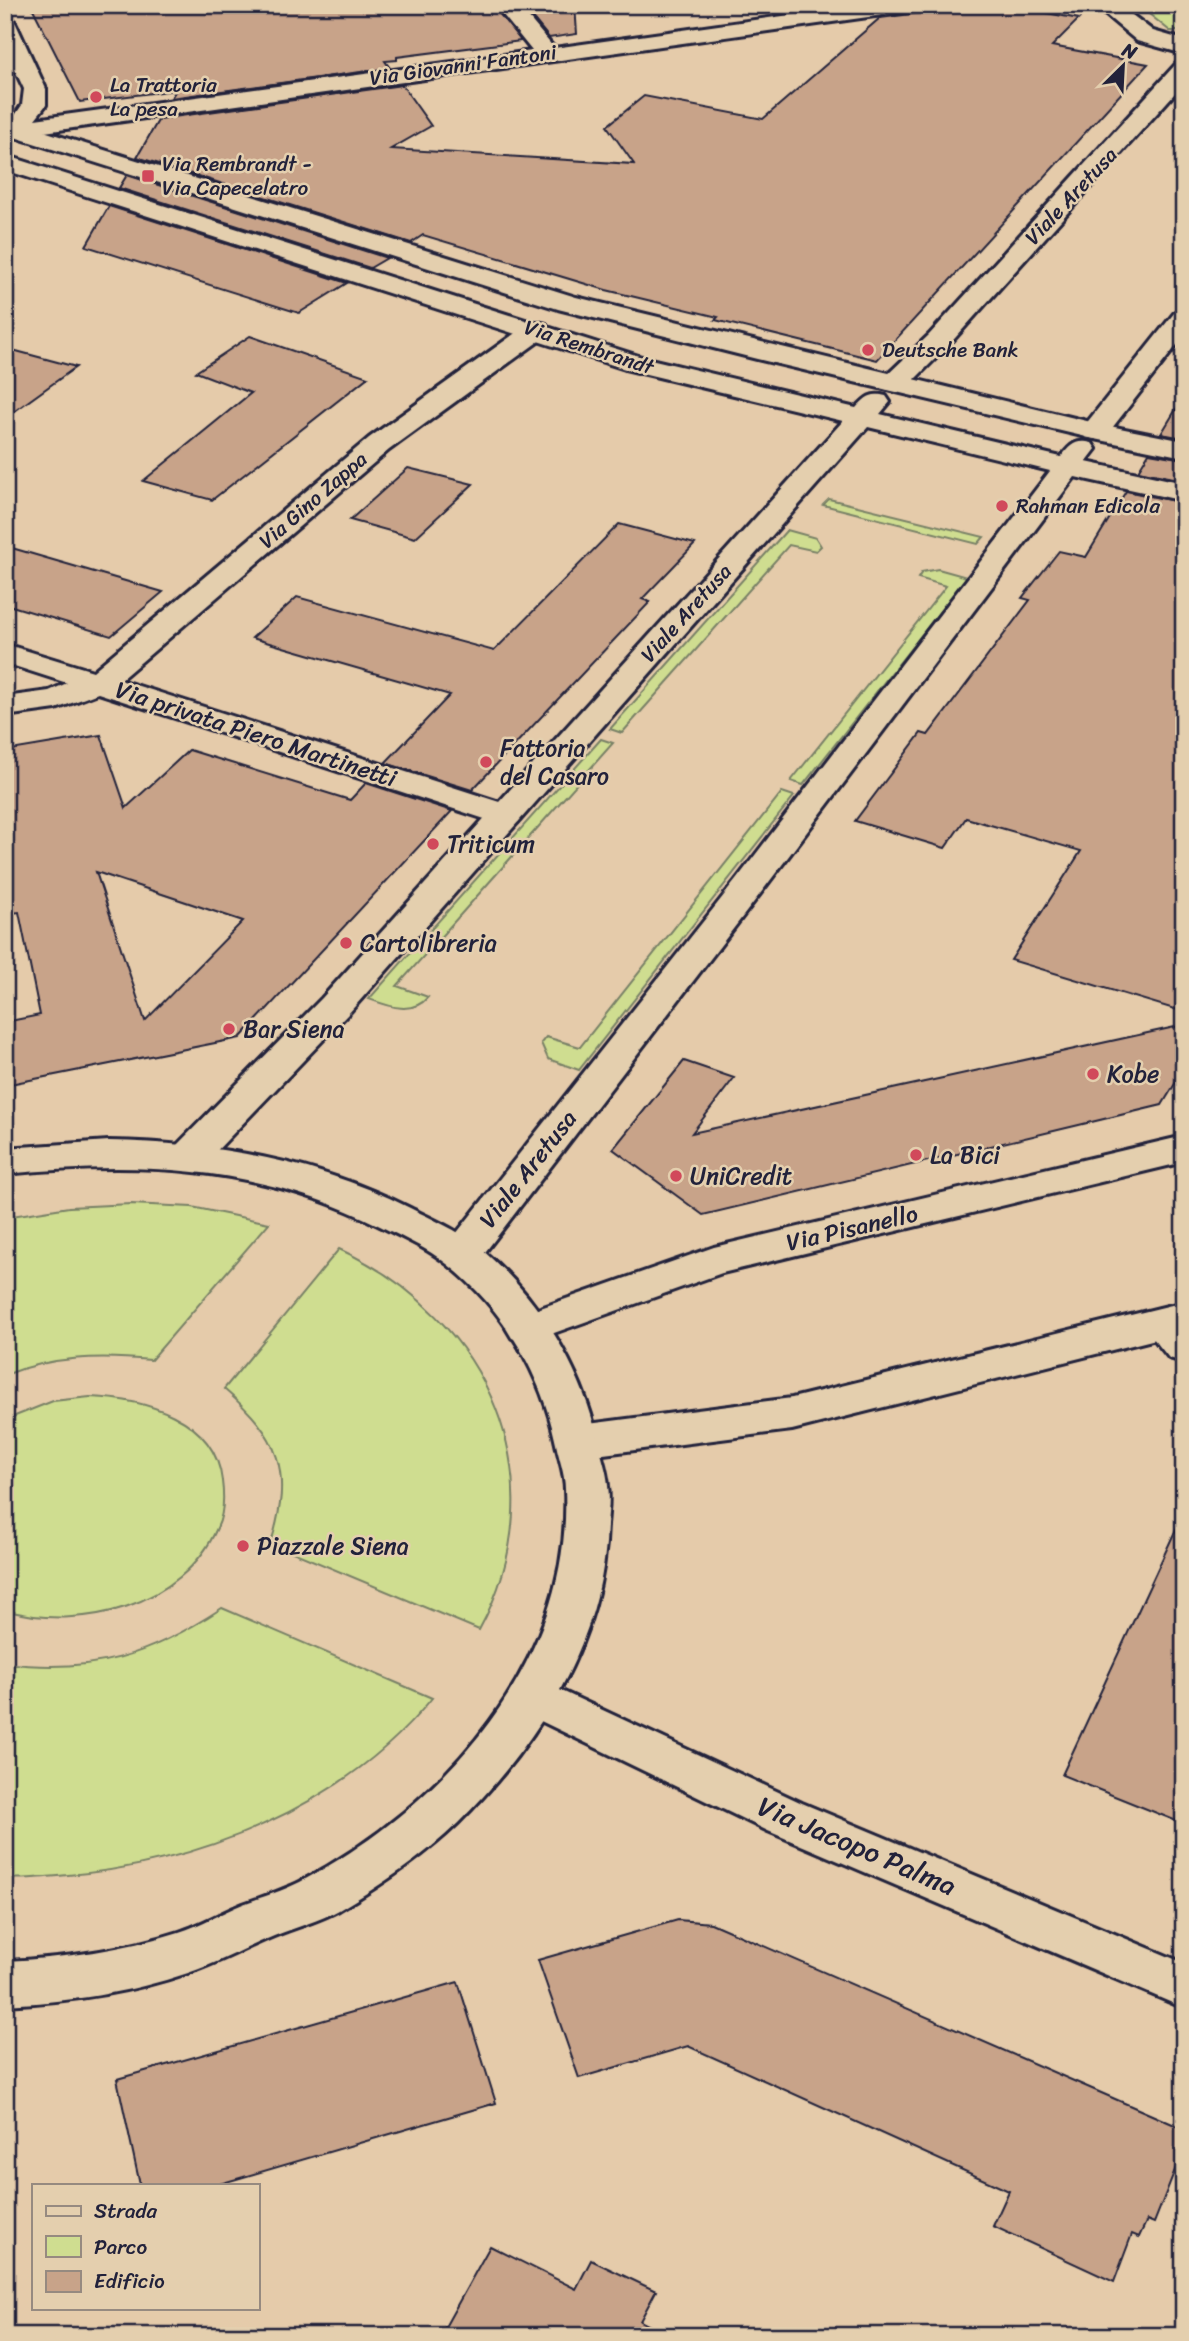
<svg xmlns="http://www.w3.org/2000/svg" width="1189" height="2341" font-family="Sriracha,sans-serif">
  <rect width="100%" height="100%" fill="#e5cbaa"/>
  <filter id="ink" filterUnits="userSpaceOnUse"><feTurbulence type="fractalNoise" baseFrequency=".0143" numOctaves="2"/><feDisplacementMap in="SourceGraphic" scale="14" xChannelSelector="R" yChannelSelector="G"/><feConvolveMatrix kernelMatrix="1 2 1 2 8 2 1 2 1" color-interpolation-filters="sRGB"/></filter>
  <g filter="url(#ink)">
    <g fill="#cfdd90" stroke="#788066" stroke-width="2">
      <path d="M1138,5H1184V31H1170Z"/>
      <path d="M829,499L984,537L978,544L823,505Z"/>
      <path d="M787,530L816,538L821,546L816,551L789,545L622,733L610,729Z"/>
      <path d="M938,569L967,577L803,785L791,781L946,586L918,578L922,572Z"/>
      <path d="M601,739L613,743L397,986L428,997C412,1016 388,1006 369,999Z"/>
      <path d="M782,792L794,796L579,1070L548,1059L541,1043L546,1037L580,1047Z"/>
      <path d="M131,1204L192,1207L269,1223L151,1360C100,1355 53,1356 5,1375V1217L69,1207Z"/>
      <path d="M339,1249C489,1317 561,1480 479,1630L271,1543C293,1471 280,1437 224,1389Z"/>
      <path d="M90,1397C143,1399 215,1417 222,1481C224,1496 224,1514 217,1528C183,1606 81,1632 5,1610V1420L53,1401Z"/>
      <path d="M222,1608L432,1698C345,1807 195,1866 58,1876C41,1877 23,1880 5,1878V1663C93,1674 149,1656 222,1608Z"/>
    </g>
    <g fill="#c8a389" stroke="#22223b" stroke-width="2" fill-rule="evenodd">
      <path d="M31,5H493L521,41L397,57V60L385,61L390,68L171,98L176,90L80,102Z"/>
      <path d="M522,5H575L577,34L549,38Z"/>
      <path d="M924,5H1003L1079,19L1052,46L1148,64L877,360L715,320L718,317L606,290L423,235L411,243L137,157L159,119L402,85L431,126L391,149L634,164L607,126L644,96L763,119L880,18L919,13Z"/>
      <path d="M127,175L387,258L370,268L119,188Z"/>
      <path d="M109,206L347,283L299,313L86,246Z"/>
      <path d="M250,336L368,377L212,500L143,481L251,393L196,372Z"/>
      <path d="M5,348L76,367L5,418Z"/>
      <path d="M1184,396V438L1161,434Z"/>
      <path d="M1149,453L1184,459V480L1138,471Z"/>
      <path d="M408,468L473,484L415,538L350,520Z"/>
      <path d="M1126,491L1184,503V1012L1011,960L1081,851L966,818L945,848L855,821L921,733L928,735L1030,600L1022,598L1059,551L1086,557Z"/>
      <path d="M619,524L695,544L642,599L650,602L472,790L385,763L450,695L252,638L297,597L494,651Z"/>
      <path d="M5,546L163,592L111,636L5,604Z"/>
      <path d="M101,735L126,808L189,750L350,800L366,783L452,811L240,1038L5,1085V1022L40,1015L19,912L5,914V751ZM96,872L243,921L145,1021Z"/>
      <path d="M1184,1025V1069L1162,1105L703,1215L613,1149L684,1061L734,1078L692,1133Z"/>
      <path d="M1184,1512V1824L1062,1775Z"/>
      <path d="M678,1920L711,1923L1184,2129V2147L1154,2223L1147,2220L1139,2237L1132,2234L1114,2282L993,2226L1009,2191L688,2046L579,2078L538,1960Z"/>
      <path d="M458,1982L496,2103L216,2185H140L117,2079Z"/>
      <path d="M490,2246L576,2289L591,2260L656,2291L640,2321L669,2336H440Z"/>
    </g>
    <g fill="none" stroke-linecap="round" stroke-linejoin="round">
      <defs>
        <g id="minor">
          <path d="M495,5H518L554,48L862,5H922L919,10L911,11L16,136L5,130L22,105L24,89L5,49V17L13,19L16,24L46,89V105L35,119L532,51Z"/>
          <path d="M1094,5H1119L1153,31L1184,40V54L1137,41Z"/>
          <path d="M1184,62V83L947,347L905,389L895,391L885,389L881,383L885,377L929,335L1176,64Z"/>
          <path d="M1184,310V336L1105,437L1095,439L1085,437L1081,431L1085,425L1175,312Z"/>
          <path d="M537,322L546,324L550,330L546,336L389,450L120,680L518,808L523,815L518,822L506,825L494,822L98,693L56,709L5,716V697L49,691L67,683L5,663V644L93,671L369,438L528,324Z"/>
          <path d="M1161,1308L1175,1313L1184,1321V1362L1169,1358L1141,1323L1147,1313Z"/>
          <path d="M534,1678L802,1803L1184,1963V2008L768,1831L518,1710L511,1697L518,1684Z"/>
        </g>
        <g id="tertiary">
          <path d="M5,119L576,297L1095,423L1184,441V457L1095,439L757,359L558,309L5,134Z"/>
          <path d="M5,155L642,357L856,408C866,397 871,392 886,396L890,402L880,414L1061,457C1071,444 1076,439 1092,443L1096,449L1086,462L1184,483V501L1075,477L760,894L476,1264L462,1268L448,1264L442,1254L448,1244L736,880L1050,471L868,427L348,1014L203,1165L189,1169L175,1165L170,1156L175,1147L322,998L843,421L625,369L5,170Z"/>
          <path d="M1184,1136V1162L722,1273L526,1343L512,1338L506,1328L512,1318L714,1247Z"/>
          <path d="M1184,1302V1332L792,1430L580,1457L565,1452L559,1441L565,1430L580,1425L792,1398Z"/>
        </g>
        <path id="secondary" d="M109,1141C215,1143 314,1160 410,1208C432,1219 458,1230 477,1246C536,1293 582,1367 598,1441C601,1455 607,1471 608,1486C610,1499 608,1512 607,1525C604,1640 538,1744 458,1823C423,1857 381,1885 339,1910C319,1921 296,1927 274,1936C245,1948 218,1963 188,1973C130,1993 67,2002 5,2005V1961C64,1958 123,1950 179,1932C201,1925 221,1913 243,1904C262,1897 282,1891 300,1882C445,1805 573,1662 565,1489C565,1474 559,1459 556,1444C542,1375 504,1308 447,1264C427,1248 402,1237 380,1226C258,1165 138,1161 5,1174V1148Z"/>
      </defs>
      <use href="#minor" stroke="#22223b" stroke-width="6"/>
      <use href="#tertiary" stroke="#22223b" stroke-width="6"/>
      <use href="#secondary" stroke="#22223b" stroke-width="6"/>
      <use href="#minor" fill="#e4cfae" fill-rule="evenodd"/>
      <use href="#tertiary" fill="#e4cfae" fill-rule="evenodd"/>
      <use href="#secondary" fill="#e4cfae" fill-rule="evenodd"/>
    </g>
  </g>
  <g fill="#d1495b" stroke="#e4cfae" stroke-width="2.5">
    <circle cx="96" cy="97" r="7"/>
    <rect x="141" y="169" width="14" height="14" rx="3.5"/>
    <circle cx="868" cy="350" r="7"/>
    <circle cx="1002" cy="506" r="7"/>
    <circle cx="486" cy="762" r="7"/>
    <circle cx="433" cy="844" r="7"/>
    <circle cx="346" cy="943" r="7"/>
    <circle cx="229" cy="1029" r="7"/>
    <circle cx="1093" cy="1074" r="7"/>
    <circle cx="916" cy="1155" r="7"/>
    <circle cx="676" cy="1176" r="7"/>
    <circle cx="243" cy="1546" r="7"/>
  </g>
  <g text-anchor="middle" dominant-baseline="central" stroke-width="5" stroke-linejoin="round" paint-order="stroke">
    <g font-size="21" fill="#22223b" stroke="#e4cfae">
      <text transform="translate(463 65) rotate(-8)">Via Giovanni Fantoni</text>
      <text transform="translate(1071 196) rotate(-47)">Viale Aretusa</text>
      <text transform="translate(589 347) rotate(18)">Via Rembrandt</text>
      <text transform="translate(313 500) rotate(-41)">Via Gino Zappa</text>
      <text transform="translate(686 613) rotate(-48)">Viale Aretusa</text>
    </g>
    <g font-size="21" fill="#22223b" stroke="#e4cfae" text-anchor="start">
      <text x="110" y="85">La Trattoria<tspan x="110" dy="24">La pesa</tspan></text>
      <text x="162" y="164">Via Rembrandt -<tspan x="162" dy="24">Via Capecelatro</tspan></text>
      <text x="882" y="350">Deutsche Bank</text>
      <text x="1016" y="506">Rahman Edicola</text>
    </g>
    <g font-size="24" fill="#22223b" stroke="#e4cfae">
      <text transform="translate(256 734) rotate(18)">Via privata Piero Martinetti</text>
      <text transform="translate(528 1169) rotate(-52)">Viale Aretusa</text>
      <text transform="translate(852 1228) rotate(-13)">Via Pisanello</text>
    </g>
    <g font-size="24" fill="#22223b" stroke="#e4cfae" text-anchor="start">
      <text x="500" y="748">Fattoria<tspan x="500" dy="28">del Casaro</tspan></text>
      <text x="447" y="844">Triticum</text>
      <text x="360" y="943">Cartolibreria</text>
      <text x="243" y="1029">Bar Siena</text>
      <text x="1107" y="1074">Kobe</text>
      <text x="930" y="1155">La Bici</text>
      <text x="690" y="1176">UniCredit</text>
      <text x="257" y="1546">Piazzale Siena</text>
    </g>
    <g font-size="28" fill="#22223b" stroke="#e4cfae">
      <text transform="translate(857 1846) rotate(23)">Via Jacopo Palma</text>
    </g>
  </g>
  <rect width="1189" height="2341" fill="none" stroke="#e4cfae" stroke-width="28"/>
  <rect x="14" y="14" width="1161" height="2313" fill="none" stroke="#22223b" stroke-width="2.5" filter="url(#ink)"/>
  <rect x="32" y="2184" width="228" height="126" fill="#e4cfae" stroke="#968a80" stroke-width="2"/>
  <rect x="46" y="2206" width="35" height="10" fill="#e4cfae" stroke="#968a80" stroke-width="2"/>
  <text x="94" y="2218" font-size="21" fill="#22223b">Strada</text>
  <rect x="46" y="2236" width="35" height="21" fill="#cfdd90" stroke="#968a80" stroke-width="2"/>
  <text x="94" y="2254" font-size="21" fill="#22223b">Parco</text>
  <rect x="46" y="2271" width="35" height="21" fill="#c8a389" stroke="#968a80" stroke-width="2"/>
  <text x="94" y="2288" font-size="21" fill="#22223b">Edificio</text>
  <g transform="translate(1123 66) rotate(24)" stroke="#e4cfae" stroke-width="5" paint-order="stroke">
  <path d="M0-5L12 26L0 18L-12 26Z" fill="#22223b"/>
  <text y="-10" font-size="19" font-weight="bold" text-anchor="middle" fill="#22223b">N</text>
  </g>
</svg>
